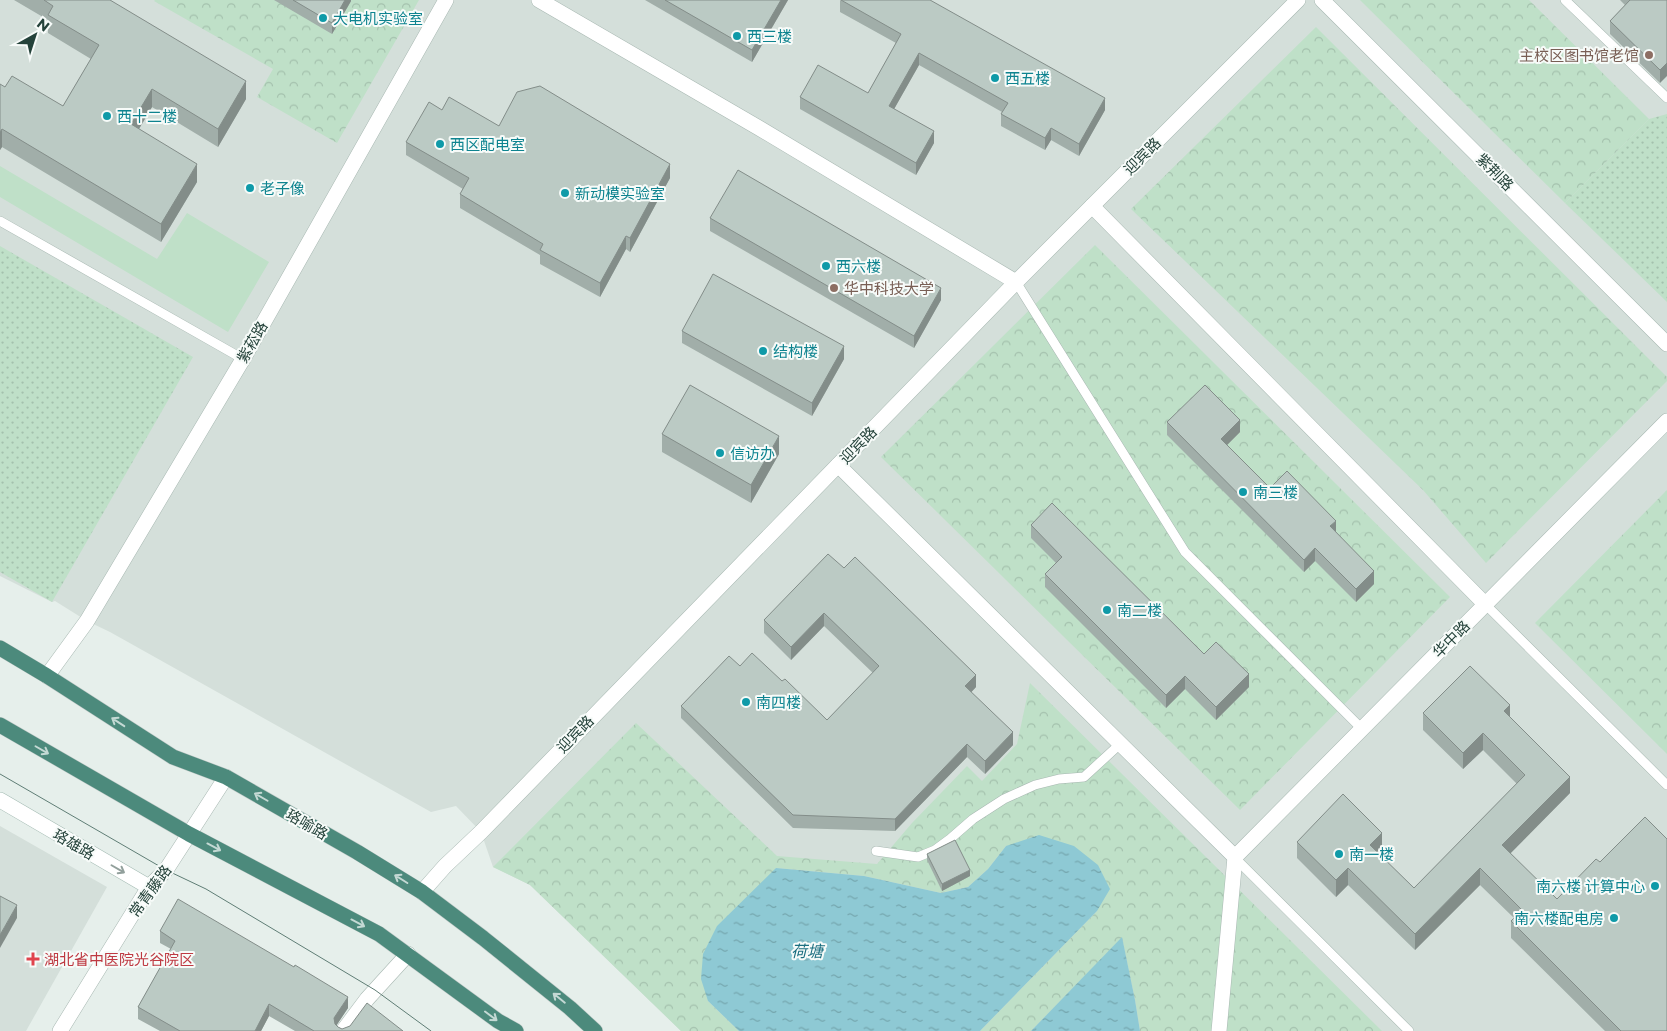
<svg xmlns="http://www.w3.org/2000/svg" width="1667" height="1031" font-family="Montserrat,'Noto Sans SC',sans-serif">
  <defs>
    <pattern id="grass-dots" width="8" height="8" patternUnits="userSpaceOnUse" patternTransform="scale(1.25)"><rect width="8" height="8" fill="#bfe0c8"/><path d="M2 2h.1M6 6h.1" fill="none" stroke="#a4c1ad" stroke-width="1.8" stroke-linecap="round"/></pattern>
    <pattern id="forest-crowns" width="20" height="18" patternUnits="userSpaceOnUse" patternTransform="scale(1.25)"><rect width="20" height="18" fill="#bfe0c8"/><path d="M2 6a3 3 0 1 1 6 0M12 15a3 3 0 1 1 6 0" fill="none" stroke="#a4c1ad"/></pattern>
    <pattern id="water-ripples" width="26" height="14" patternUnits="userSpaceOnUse" patternTransform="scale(1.25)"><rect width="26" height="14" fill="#8ec9d4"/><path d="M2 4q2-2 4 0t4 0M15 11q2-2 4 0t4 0" fill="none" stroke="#74a5ad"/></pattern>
  </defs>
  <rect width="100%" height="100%" fill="#e6efeb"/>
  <g fill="#d4dfda">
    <path d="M0,0H1667V1031H681L530,885L493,867L481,832L456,806L431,812L110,632L87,621L55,601L52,602L0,576Z"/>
    <path d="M0,826L107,887L26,1031H0Z"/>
  </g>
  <g fill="url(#grass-dots)">
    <path d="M1667,114V302L1565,203L1649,119Z"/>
    <path d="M0,246L193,357L52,602L0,572Z"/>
  </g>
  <g fill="url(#forest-crowns)">
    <path d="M155,0H419L337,143L257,97L273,69L154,1Z"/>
    <path d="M1360,0H1529L1649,119L1565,203Z"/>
    <path d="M1316,27L1667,377V381L1486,563L1423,490L1131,209Z"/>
    <path d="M1095,245L1450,597L1240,810L881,457Z"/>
    <path d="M1667,490V754L1535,623Z"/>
    <path d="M1030,683L1382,1031H1140L1135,1000L1122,938L1031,1031H980L1097,911L1006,846L988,869L968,887L941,893L864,876L776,868L708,1001L739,1031H681L530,885L493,867L636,723L777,856L877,864L912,823L967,766L982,781L1017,744Z"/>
  </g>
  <path fill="#bfe0c8" d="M0,166L157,259L187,213L269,262L228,332L0,197Z"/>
  <g fill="url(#water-ripples)">
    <path d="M1039,835L1074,846L1098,865L1110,889L1097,911L980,1031H739L708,1001L701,979L703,954L717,926L776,868L864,876L941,893L968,887L988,869L1006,846Z"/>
    <path d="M1122,937L1135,1000L1140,1031H1031Z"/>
  </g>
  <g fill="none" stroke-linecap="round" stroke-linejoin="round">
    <defs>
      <g id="service">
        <path d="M1565,0L1667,98"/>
        <path d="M0,221L243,359"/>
        <path d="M1016,282L1185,552L1362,729"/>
        <path d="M1485,604L1667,785"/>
        <path d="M876,851L918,857L935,850L950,839L973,819L1004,799L1035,785L1059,779L1084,777L1120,744"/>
        <path d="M1235,858L1409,1031"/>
      </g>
      <g id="minor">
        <path d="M539,0L759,128L1016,282"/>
        <path d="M1322,0L1667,344"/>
        <path d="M1092,206L1485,604"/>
        <path d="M838,465L1235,857"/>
        <path d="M47,676L87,621L243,359L446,0"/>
        <path d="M1235,857L1667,421"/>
        <path d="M422,892L445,866L481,832L1016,282L1298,0"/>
        <path d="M1219,1031L1235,857"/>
      </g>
      <g id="tertiary">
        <path d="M60,1031L149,887L166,870L226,777"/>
        <path d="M343,1031L367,999L408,954"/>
      </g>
      <path id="secondary" d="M0,800L149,887"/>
      <g id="trunk">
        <path d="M0,648L47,676L173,757L226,777L357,852L422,892L483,938L570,1008L595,1031"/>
        <path d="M0,725L189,834L379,934L498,1021L516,1031"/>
      </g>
    </defs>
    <use href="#service" stroke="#a8b8b2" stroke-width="10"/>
    <use href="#minor" stroke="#a8b8b2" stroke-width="16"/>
    <use href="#tertiary" stroke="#a8b8b2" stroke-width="16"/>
    <use href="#secondary" stroke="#a4bbb3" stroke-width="16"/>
    <use href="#trunk" stroke="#c2cac8" stroke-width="16"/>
    <use href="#service" stroke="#fff" stroke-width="9"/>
    <use href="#minor" stroke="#fff" stroke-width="15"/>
    <use href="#tertiary" stroke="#fff" stroke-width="15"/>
    <use href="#secondary" stroke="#fff" stroke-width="15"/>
    <use href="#trunk" stroke="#4c8a7c" stroke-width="15"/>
    <path stroke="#5f7d75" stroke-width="1" d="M0,774L166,870L206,889L375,990L431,1031"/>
  </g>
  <g fill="#a1aea9">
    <path d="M14,0H110L246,99L218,147L152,107L139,129L197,182L161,242L2,147L0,150L5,87L63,106L91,59L48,33V20Z"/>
    <path d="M274,0H351V1L332,34Z"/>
    <path d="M645,0H788L752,62Z"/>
    <path d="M840,0L1105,110L1079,156L1051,140L1045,150L1001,126V114L1002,112L919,65L894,109L934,143L916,175L800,109V97L868,93L896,43L840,12Z"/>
    <path d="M1620,0H1667L1660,83L1610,34V21L1625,5Z"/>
    <path d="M442,110L499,126L670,178L630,252L626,249L600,297L540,264V255L460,208V194L463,189L406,155V142Z"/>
    <path d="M710,218L941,300L914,348L710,231Z"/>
    <path d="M682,331L844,359L812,416L682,343Z"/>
    <path d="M1167,422L1240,432L1227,445L1270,488L1336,532L1374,584L1356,602L1315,561L1304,572L1167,435Z"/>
    <path d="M662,434L779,454L751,503L662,452Z"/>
    <path d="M1031,525L1204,654L1249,687L1216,720L1185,689L1166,708L1045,587V574L1056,563L1031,538Z"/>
    <path d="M844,568L976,687L971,692L1013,745L985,774L967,757L895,831L793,828L681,718V706L740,666L782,681L827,720L873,673L824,626L791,660L764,633V620Z"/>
    <path d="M1423,713L1510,717L1570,793L1510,853L1667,1031H1605L1511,938V921L1514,918L1480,885L1415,950L1348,885L1336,897L1297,858V842L1382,849L1378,853L1414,888L1517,784L1483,750L1463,769L1423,730Z"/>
    <path d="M927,854L970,876L942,891L927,860Z"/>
    <path d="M160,931L348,1008L336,1026L342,1029L403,1031H295L269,1016L261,1031H160L138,1019V1007L171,949L160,943Z"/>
  </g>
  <g fill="#838d89">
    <path d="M345,0H351V1L332,34V23Z"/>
    <path d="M781,0H788L752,62V50Z"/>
    <path d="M919,53V65L889,118V106Z"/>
    <path d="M1667,63V76L1660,83V70Z"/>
    <path d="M246,81V99L218,147V129Z"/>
    <path d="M152,89V107L131,142V124Z"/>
    <path d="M1105,98V110L1079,156V144Z"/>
    <path d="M1051,128V140L1045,150V138Z"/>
    <path d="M2,129V147L0,150V132Z"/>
    <path d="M934,131V143L916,175V163Z"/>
    <path d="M197,164V182L161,242V224Z"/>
    <path d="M670,164V178L630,252V238Z"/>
    <path d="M626,236V249L600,297V283Z"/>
    <path d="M941,288V300L914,348V336Z"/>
    <path d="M844,346V359L812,416V403Z"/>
    <path d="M1240,420V432L1221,451V439Z"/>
    <path d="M779,436V454L751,503V485Z"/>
    <path d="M1336,521V533L1330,526Z"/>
    <path d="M1315,548V561L1304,572V560Z"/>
    <path d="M1374,571V584L1356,602V589Z"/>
    <path d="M824,613V626L791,660V647Z"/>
    <path d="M1249,674V687L1216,720V707Z"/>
    <path d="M976,675V687L965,699V686Z"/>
    <path d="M1185,676V689L1166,708V695Z"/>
    <path d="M1510,705V722L1504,711Z"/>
    <path d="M1013,732V745L985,774V761Z"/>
    <path d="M1483,733V750L1463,769V753Z"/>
    <path d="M967,744V757L895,831V819Z"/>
    <path d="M1570,777V793L1502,862V845Z"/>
    <path d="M1382,833V849L1370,861V845Z"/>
    <path d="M1348,868V885L1336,897V880Z"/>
    <path d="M1480,868V885L1415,950V934Z"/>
    <path d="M970,870V876L942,891V884Z"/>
    <path d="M17,905V918L0,948V935Z"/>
    <path d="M348,997V1008L334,1029V1018Z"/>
    <path d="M269,1004V1016L261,1031H255Z"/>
  </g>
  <g fill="#bbcac4" stroke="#838d89">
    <path d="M44,0H110L246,81L218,129L152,89L131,124L197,164L161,224L2,129L0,132V84L5,87L12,76L63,106L99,45L48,15L53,6Z"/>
    <path d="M293,0H345L332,23Z"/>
    <path d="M665,0H781L752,50Z"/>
    <path d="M841,0H930L1105,98L1079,144L1051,128L1045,138L1001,114L1008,103L919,53L889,106L934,131L916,163L800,97L818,65L868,93L901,34Z"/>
    <path d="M1630,0H1667V63L1660,70L1610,21Z"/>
    <path d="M540,86L670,164L630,238L626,236L600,283L540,250L543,244L460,194L469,178L406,142L429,102L442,110L449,97L499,126L517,92Z"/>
    <path d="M738,170L941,288L914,336L710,218Z"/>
    <path d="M713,274L844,346L812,403L682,331Z"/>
    <path d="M690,385L779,436L751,485L662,434Z"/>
    <path d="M1205,385L1240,420L1221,439L1270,488L1287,471L1336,521L1330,526L1374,571L1356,589L1315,548L1304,560L1167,422Z"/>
    <path d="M1052,503L1204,654L1216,642L1249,674L1216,707L1185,676L1166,695L1045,574L1062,557L1031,525Z"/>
    <path d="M828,554L844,568L855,557L976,675L965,686L1013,732L985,761L967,744L895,819L793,815L681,706L729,656L740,666L752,653L782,681L785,679L827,720L879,666L824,613L791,647L764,620Z"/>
    <path d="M1470,666L1510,705L1504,711L1570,777L1502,845L1557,899L1596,859L1600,862L1645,817L1667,839V1031H1621L1511,921L1522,910L1480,868L1415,934L1348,868L1336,880L1297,842L1343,794L1382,833L1370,845L1414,888L1525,775L1483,733L1463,753L1423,713Z"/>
    <path d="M955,840L970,870L942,884L927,854Z"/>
    <path d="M0,896L17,905L0,935Z"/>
    <path d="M178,899L294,967L295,965L348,997L334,1018L335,1024L338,1027L342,1029L350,1026L367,1003L403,1031H314L269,1004L255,1031H180L138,1007L175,941L160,931Z"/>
  </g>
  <defs><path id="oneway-shaft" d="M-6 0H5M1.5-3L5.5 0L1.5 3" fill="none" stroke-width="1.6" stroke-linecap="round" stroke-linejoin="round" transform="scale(1.25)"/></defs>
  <g stroke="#c4d9d4">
    <use href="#oneway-shaft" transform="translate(118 722) rotate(-147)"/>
    <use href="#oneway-shaft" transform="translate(42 750) rotate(30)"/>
    <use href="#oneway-shaft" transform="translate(261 797) rotate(-150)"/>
    <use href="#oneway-shaft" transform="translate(214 847) rotate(28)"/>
    <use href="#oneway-shaft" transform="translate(401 879) rotate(-148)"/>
    <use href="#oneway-shaft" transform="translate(358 923) rotate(28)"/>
    <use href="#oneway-shaft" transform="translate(559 998) rotate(-141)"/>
    <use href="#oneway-shaft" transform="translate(491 1016) rotate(37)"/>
  </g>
  <use stroke="#92a09c" href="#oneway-shaft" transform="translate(118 869) rotate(30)"/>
  <g fill="#0f9aa8" stroke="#f7fbf9" stroke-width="2">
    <circle cx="323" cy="18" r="5"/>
    <circle cx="737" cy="36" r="5"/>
    <circle cx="995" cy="78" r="5"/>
    <circle cx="107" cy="116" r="5"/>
    <circle cx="440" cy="144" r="5"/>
    <circle cx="250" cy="188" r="5"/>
    <circle cx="565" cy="193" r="5"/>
    <circle cx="826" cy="266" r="5"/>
    <circle cx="763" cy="351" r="5"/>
    <circle cx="720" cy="453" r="5"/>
    <circle cx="1243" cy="492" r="5"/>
    <circle cx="1107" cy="610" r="5"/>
    <circle cx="746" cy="702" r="5"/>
    <circle cx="1339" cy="854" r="5"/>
    <circle cx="1655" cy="886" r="5"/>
    <circle cx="1614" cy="918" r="5"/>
  </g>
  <g fill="#8d6e63" stroke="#f7fbf9" stroke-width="2">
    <circle cx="1649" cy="55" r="5"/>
    <circle cx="834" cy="288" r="5"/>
  </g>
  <path fill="#e0444e" stroke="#f7fbf9" stroke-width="2" d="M30.5 951.5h5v5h5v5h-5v5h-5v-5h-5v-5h5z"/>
  <g text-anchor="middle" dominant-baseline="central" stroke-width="4" stroke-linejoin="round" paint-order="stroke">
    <g font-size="15" fill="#0d838f" stroke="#f7fbf9" text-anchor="start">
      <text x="333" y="18">大电机实验室</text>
      <text x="747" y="36">西三楼</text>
      <text x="1005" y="78">西五楼</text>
      <text x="117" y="116">西十二楼</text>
      <text x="450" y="144">西区配电室</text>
      <text x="260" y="188">老子像</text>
      <text x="575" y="193">新动模实验室</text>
      <text x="836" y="266">西六楼</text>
      <text x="773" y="351">结构楼</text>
      <text x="730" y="453">信访办</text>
      <text x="1253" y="492">南三楼</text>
      <text x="1117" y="610">南二楼</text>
      <text x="756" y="702">南四楼</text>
      <text x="1349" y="854">南一楼</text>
      <text x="1645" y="886" text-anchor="end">南六楼 计算中心</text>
      <text x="1604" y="918" text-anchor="end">南六楼配电房</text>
    </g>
    <g font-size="15" fill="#785e54" stroke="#f7fbf9" text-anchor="end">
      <text x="1639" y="55">主校区图书馆老馆</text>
      <text x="844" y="288" text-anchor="start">华中科技大学</text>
    </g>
    <g font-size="15" fill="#24423a" stroke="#f7fbf9">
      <text transform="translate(1142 156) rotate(-45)">迎宾路</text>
      <text transform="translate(1495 172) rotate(45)">紫荆路</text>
      <text transform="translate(252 342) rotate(-60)">紫菘路</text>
      <text transform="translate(858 445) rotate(-46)">迎宾路</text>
      <text transform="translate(1451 639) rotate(-45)">华中路</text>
      <text transform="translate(575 734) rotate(-46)">迎宾路</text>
      <text transform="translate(307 824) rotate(30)">珞喻路</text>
      <text transform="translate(74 844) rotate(30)">珞雄路</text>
      <text transform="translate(150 891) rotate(-54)">常青藤路</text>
    </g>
    <g font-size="15" fill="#be3a42" stroke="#f7fbf9" text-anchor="start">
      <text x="44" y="959">湖北省中医院光谷院区</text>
    </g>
    <g font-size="16" font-style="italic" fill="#1c6f80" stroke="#f7fbf9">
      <text x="807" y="951">荷塘</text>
    </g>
  </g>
  <g transform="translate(35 35) rotate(39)" stroke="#f7fbf9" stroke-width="4" paint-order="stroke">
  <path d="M0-4L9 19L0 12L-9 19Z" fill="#24423a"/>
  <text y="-8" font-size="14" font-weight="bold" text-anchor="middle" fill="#24423a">N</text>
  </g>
</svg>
